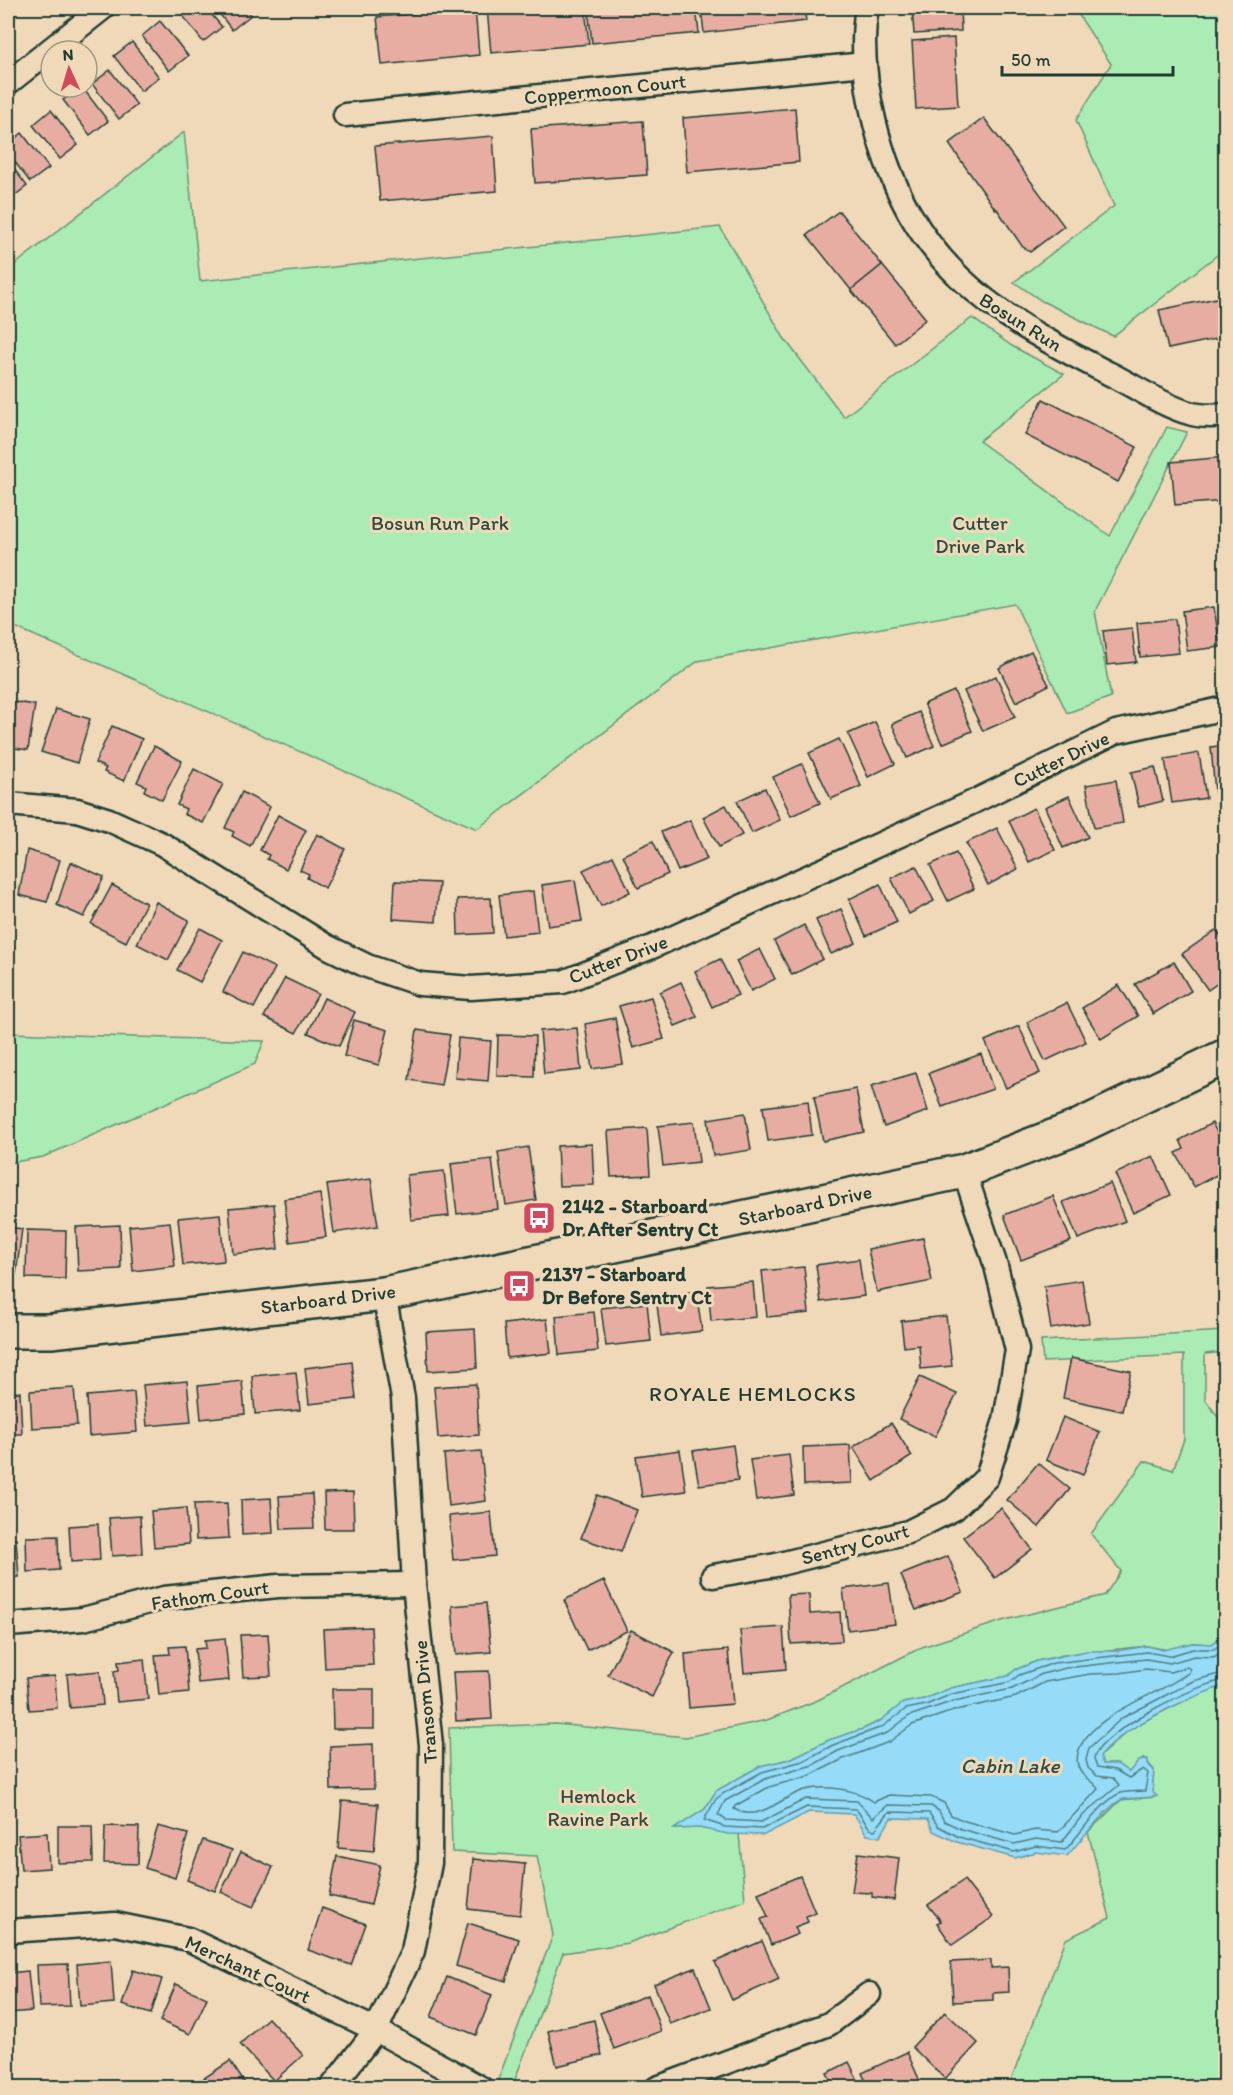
<svg xmlns="http://www.w3.org/2000/svg" width="1233" height="2095" font-family="Itim,sans-serif">
  <rect width="100%" height="100%" fill="#f0d9b9"/>
  <filter id="ink" filterUnits="userSpaceOnUse"><feTurbulence type="fractalNoise" baseFrequency=".0167" numOctaves="2"/><feDisplacementMap in="SourceGraphic" scale="12" xChannelSelector="R" yChannelSelector="G"/><feConvolveMatrix kernelMatrix="1 2 1 2 8 2 1 2 1" color-interpolation-filters="sRGB"/></filter>
  <g filter="url(#ink)">
    <g fill="#abecb5" stroke="#659474" stroke-width="1.5">
      <path d="M1074,8H1225V249L1113,336L1042,301L1014,282L1114,206L1076,120L1111,64Z"/>
      <path d="M184,132L200,281L720,227L784,338L844,417L972,318L1012,346L1064,374L979,441L1110,536L1167,427L1187,432L1095,611L1111,697L1067,713L1015,604L698,661L477,829L8,624V270Z"/>
      <path d="M8,1033L264,1041L255,1064L43,1157L8,1163Z"/>
      <path d="M1225,1331V1352L1205,1354V1399L1225,1427V1635L1212,1644L1192,1643L1169,1650L1147,1646L1063,1655L1037,1661L1015,1670L1008,1676L951,1688L924,1699L903,1703L880,1721L863,1729L829,1740L790,1759L760,1766L716,1791L705,1809L675,1829L699,1828L739,1834L745,1900L628,1943L563,1953L512,2087L498,2080L553,1935L537,1856L452,1852L449,1728L556,1724L686,1737L767,1720L818,1700L922,1647L1005,1620L1105,1595L1121,1571L1091,1534L1144,1461L1173,1470L1184,1439V1355L1043,1362L1041,1341Z"/>
      <path d="M1225,1685V2087L1008,2088L1066,1939L1110,1918L1088,1832L1121,1800L1155,1797L1152,1792L1154,1770L1144,1758L1129,1772L1117,1764H1103L1100,1756L1131,1728L1197,1694Z"/>
    </g>
    <path fill="#96dcf8" stroke="#669caa" stroke-width="1.5" d="M1223,1635H1225V1685C1187,1699 1126,1724 1100,1756L1103,1764H1117L1129,1772L1139,1761L1148,1759V1765L1154,1770L1152,1792L1157,1796C1146,1799 1134,1797 1124,1799C1112,1800 1077,1845 1067,1856L1036,1852L1015,1858L957,1842L933,1831L928,1819L891,1818L880,1837L867,1835L854,1814L809,1812L764,1835L728,1834L699,1828L674,1829L705,1809L716,1791L760,1766L790,1759L829,1740L863,1729L880,1721L903,1703L924,1699L951,1688L1008,1676L1015,1670L1037,1661L1086,1651H1117L1147,1646L1163,1650L1192,1643L1212,1644Z"/>
    <g fill="none" stroke-linecap="round" stroke-linejoin="round">
      <g stroke="#4f7d82" stroke-width="1.5">
        <path d="M1226,1641L1214,1649H1193L1169,1656L1147,1652L1054,1663L1019,1675L1010,1682L952,1694L926,1705L906,1709L882,1727L833,1745L803,1761L762,1772L724,1793L716,1799L704,1820L725,1827L762,1829L807,1807L856,1809L870,1829L875,1830L889,1812L929,1813L938,1826L959,1837L1014,1852L1036,1846L1065,1850C1078,1837 1104,1798 1121,1793C1128,1791 1137,1792 1145,1791L1148,1773L1143,1769L1129,1778L1115,1770L1097,1767L1094,1758C1100,1732 1199,1682 1226,1680"/>
        <path d="M1226,1651L1213,1657L1194,1656L1170,1663L1146,1659L1066,1668L1042,1674L1012,1689L954,1701L909,1716L887,1733L838,1751L813,1765L765,1779L725,1801L718,1815L726,1820L761,1822L806,1799L857,1801L873,1818L888,1805L931,1806L939,1811L944,1821L961,1829L1014,1844L1036,1839L1062,1842L1081,1817L1119,1785L1113,1778L1097,1776L1088,1768L1086,1760L1089,1748L1122,1718L1193,1681L1226,1672"/>
        <path d="M1187,1667L1190,1669L1189,1673C1180,1678 1171,1684 1161,1689C1137,1701 1069,1730 1078,1766C1081,1778 1093,1780 1098,1789L1058,1832L1035,1830L1015,1835L965,1821L951,1815L944,1803L931,1797L889,1795L874,1802C857,1789 824,1784 802,1791C780,1798 759,1823 734,1809L735,1806L769,1787L809,1776L843,1759L889,1742L912,1725L956,1710L1016,1697L1045,1682L1090,1674L1120,1673L1146,1669L1170,1672Z"/>
      </g>
    </g>
    <g fill="#e7ada2" stroke="#1f3d34" stroke-width="1.5">
      <path d="M177,8H206L222,27L203,42Z"/>
      <path d="M215,8H245L251,15L232,30Z"/>
      <path d="M475,8L479,55L382,65L377,17Z"/>
      <path d="M487,8H585L589,44L491,53Z"/>
      <path d="M588,8H696L699,33L592,43Z"/>
      <path d="M701,8H804L806,21L704,33Z"/>
      <path d="M912,8H960L961,31L914,34Z"/>
      <path d="M160,21L188,56L169,71L142,36Z"/>
      <path d="M954,38L958,106L916,109L912,41Z"/>
      <path d="M132,42L159,77L141,91L114,56Z"/>
      <path d="M110,70L137,105L119,119L92,84Z"/>
      <path d="M82,87L108,121L90,135L63,100Z"/>
      <path d="M795,108L799,162L687,172L683,118Z"/>
      <path d="M51,110L78,145L60,159L33,125Z"/>
      <path d="M984,118L1064,226L1030,252L1022,246L997,209L996,210L949,144Z"/>
      <path d="M643,121L647,175L535,183L531,129Z"/>
      <path d="M22,133L49,168L30,182L8,153V144Z"/>
      <path d="M493,136L497,191L380,201L375,146Z"/>
      <path d="M8,161L27,186L9,200L8,199Z"/>
      <path d="M839,211L882,265L851,290L807,235Z"/>
      <path d="M882,265L926,319L895,344L851,290Z"/>
      <path d="M1226,296V337L1168,349L1159,310Z"/>
      <path d="M1043,399L1137,447L1118,482L1025,435Z"/>
      <path d="M1226,457V501L1175,505L1171,462Z"/>
      <path d="M1214,607L1220,647L1187,651L1182,611Z"/>
      <path d="M1175,619L1179,653L1140,657L1137,623Z"/>
      <path d="M1132,628L1136,662L1107,665L1103,631Z"/>
      <path d="M1031,651L1049,685L1016,702L999,668Z"/>
      <path d="M996,676L1015,717L983,731L964,691Z"/>
      <path d="M954,691L972,731L942,744L924,704Z"/>
      <path d="M8,701L35,705L28,750L8,747Z"/>
      <path d="M56,709L90,719L77,763L41,752Z"/>
      <path d="M919,712L934,746L907,758L892,724Z"/>
      <path d="M875,722L895,764L868,777L848,734Z"/>
      <path d="M112,726L142,739L124,781L104,772L106,768L95,763Z"/>
      <path d="M839,739L861,786L831,799L809,753Z"/>
      <path d="M1226,745V792L1215,793L1211,747Z"/>
      <path d="M154,746L182,761L162,800L144,791L146,786L137,782Z"/>
      <path d="M1199,753L1206,798L1172,803L1165,759Z"/>
      <path d="M802,764L820,803L791,816L773,777Z"/>
      <path d="M1155,767L1163,801L1139,807L1131,772Z"/>
      <path d="M194,769L223,784L203,823L184,814L186,809L177,805Z"/>
      <path d="M1116,780L1123,823L1094,828L1086,785Z"/>
      <path d="M765,788L780,820L752,833L737,801Z"/>
      <path d="M242,792L270,807L250,846L232,836L234,832L225,828Z"/>
      <path d="M1069,796L1088,837L1063,848L1045,807Z"/>
      <path d="M726,805L742,835L719,847L703,817Z"/>
      <path d="M1034,808L1055,850L1029,862L1009,821Z"/>
      <path d="M278,815L306,830L286,869L267,859L269,855L260,850Z"/>
      <path d="M690,820L707,859L678,871L661,832Z"/>
      <path d="M997,828L1018,869L988,885L966,843Z"/>
      <path d="M317,834L345,849L325,888L307,878L309,874L300,870Z"/>
      <path d="M653,841L668,874L638,888L623,855Z"/>
      <path d="M27,850L60,860L47,902L19,895Z"/>
      <path d="M956,853L974,889L948,901L930,865Z"/>
      <path d="M613,856L630,892L601,906L583,870Z"/>
      <path d="M71,862L104,877L84,917L57,905Z"/>
      <path d="M916,866L934,901L909,914L891,878Z"/>
      <path d="M575,880L582,921L548,926L542,885Z"/>
      <path d="M395,881L439,883L436,922L393,919Z"/>
      <path d="M880,884L897,922L866,936L849,899Z"/>
      <path d="M112,885L146,903L126,942L91,924Z"/>
      <path d="M533,891L538,932L504,936L499,895Z"/>
      <path d="M491,898L493,933L458,935L457,899Z"/>
      <path d="M156,902L189,920L168,960L137,944Z"/>
      <path d="M841,909L856,943L831,954L816,920Z"/>
      <path d="M804,925L823,959L792,975L774,941Z"/>
      <path d="M200,928L222,940L200,982L177,970Z"/>
      <path d="M1216,930L1226,943V977L1208,990L1182,954Z"/>
      <path d="M760,949L775,979L751,991L736,961Z"/>
      <path d="M243,952L275,968L254,1008L223,992Z"/>
      <path d="M720,959L738,995L712,1007L695,971Z"/>
      <path d="M1174,962L1191,991L1153,1014L1135,984Z"/>
      <path d="M285,978L318,994L296,1033L264,1017Z"/>
      <path d="M681,982L697,1017L675,1026L660,992Z"/>
      <path d="M1119,985L1138,1016L1101,1039L1082,1008Z"/>
      <path d="M651,997L664,1039L633,1048L619,1006Z"/>
      <path d="M324,998L355,1012L339,1046L308,1033Z"/>
      <path d="M1067,1003L1086,1042L1045,1061L1027,1022Z"/>
      <path d="M615,1018L623,1064L592,1069L585,1024Z"/>
      <path d="M354,1020L388,1030L379,1065L344,1056Z"/>
      <path d="M1019,1026L1040,1073L1006,1088L985,1041Z"/>
      <path d="M577,1028L581,1070L544,1074L540,1031Z"/>
      <path d="M417,1030L450,1035L441,1085L409,1080Z"/>
      <path d="M498,1035L535,1036L534,1077L497,1076Z"/>
      <path d="M458,1038L491,1041L488,1081L455,1078Z"/>
      <path d="M981,1054L993,1089L942,1107L929,1073Z"/>
      <path d="M916,1073L928,1111L884,1127L871,1086Z"/>
      <path d="M856,1089L864,1132L823,1141L814,1097Z"/>
      <path d="M808,1101L812,1135L768,1141L763,1107Z"/>
      <path d="M745,1113L751,1150L713,1156L708,1119Z"/>
      <path d="M694,1122L699,1162L663,1166L658,1126Z"/>
      <path d="M1212,1123L1226,1149V1170L1194,1187L1176,1153L1184,1149L1180,1140Z"/>
      <path d="M647,1128L650,1175L611,1177L608,1131Z"/>
      <path d="M592,1144L594,1185L559,1186L557,1146Z"/>
      <path d="M528,1147L536,1200L506,1205L498,1152Z"/>
      <path d="M1153,1156L1171,1195L1133,1213L1115,1174Z"/>
      <path d="M492,1159L498,1209L457,1214L451,1164Z"/>
      <path d="M444,1171L449,1216L411,1220L407,1175Z"/>
      <path d="M371,1179L378,1226L334,1233L327,1185Z"/>
      <path d="M1110,1183L1125,1221L1078,1239L1063,1202Z"/>
      <path d="M320,1194L326,1237L290,1242L284,1199Z"/>
      <path d="M1053,1196L1071,1241L1021,1260L1004,1215Z"/>
      <path d="M274,1204L278,1249L233,1254L229,1208Z"/>
      <path d="M220,1214L224,1261L183,1265L178,1218Z"/>
      <path d="M170,1222L175,1266L133,1271L129,1226Z"/>
      <path d="M120,1225L121,1269L78,1271L76,1227Z"/>
      <path d="M8,1227L22,1229L16,1275L8,1274Z"/>
      <path d="M27,1230L66,1231L65,1279L26,1278Z"/>
      <path d="M923,1238L932,1281L877,1292L868,1249Z"/>
      <path d="M859,1259L864,1296L821,1302L816,1265Z"/>
      <path d="M804,1267L809,1313L767,1317L762,1271Z"/>
      <path d="M1082,1280L1089,1323L1051,1329L1044,1286Z"/>
      <path d="M753,1282L756,1317L711,1321L708,1286Z"/>
      <path d="M696,1291L702,1331L661,1336L656,1297Z"/>
      <path d="M647,1303L651,1341L606,1346L601,1308Z"/>
      <path d="M594,1312L598,1351L559,1355L556,1316Z"/>
      <path d="M946,1316L952,1366L921,1369L919,1345L904,1347L901,1321Z"/>
      <path d="M547,1319L551,1353L507,1358L504,1324Z"/>
      <path d="M475,1329L477,1368L428,1371L426,1332Z"/>
      <path d="M1071,1358L1131,1371L1122,1411L1063,1398Z"/>
      <path d="M352,1362L356,1399L309,1404L305,1368Z"/>
      <path d="M296,1372L300,1410L255,1414L252,1376Z"/>
      <path d="M920,1377L957,1394L935,1437L899,1419Z"/>
      <path d="M187,1381L191,1422L147,1426L143,1385Z"/>
      <path d="M242,1381L245,1414L201,1419L198,1386Z"/>
      <path d="M476,1384L479,1435L438,1438L434,1387Z"/>
      <path d="M74,1388L77,1425L32,1428L30,1391Z"/>
      <path d="M20,1392L22,1434H8V1393Z"/>
      <path d="M134,1392L137,1432L89,1436L87,1396Z"/>
      <path d="M1063,1417L1100,1432L1083,1475L1046,1460Z"/>
      <path d="M891,1423L912,1456L874,1481L853,1447Z"/>
      <path d="M733,1445L738,1480L699,1485L693,1451Z"/>
      <path d="M850,1445L852,1483L804,1485L803,1447Z"/>
      <path d="M680,1450L686,1491L642,1497L636,1456Z"/>
      <path d="M481,1451L486,1501L449,1506L444,1454Z"/>
      <path d="M789,1455L794,1495L756,1500L750,1460Z"/>
      <path d="M1038,1463L1070,1489L1039,1527L1007,1500Z"/>
      <path d="M353,1492L354,1529H325L324,1493Z"/>
      <path d="M312,1494L314,1528L281,1529L279,1496Z"/>
      <path d="M597,1495L637,1510L621,1552L581,1538Z"/>
      <path d="M271,1498L273,1533L242,1535L241,1500Z"/>
      <path d="M227,1503L229,1538L196,1540L194,1504Z"/>
      <path d="M186,1508L189,1544L154,1547L151,1511Z"/>
      <path d="M1001,1508L1032,1549L995,1578L963,1537Z"/>
      <path d="M491,1512L495,1556L453,1560L449,1516Z"/>
      <path d="M140,1516L142,1554L112,1556L109,1518Z"/>
      <path d="M98,1524L100,1560L71,1562L69,1526Z"/>
      <path d="M58,1536L59,1570L27,1572L26,1537Z"/>
      <path d="M8,1539H16L19,1577L8,1578Z"/>
      <path d="M948,1556L963,1592L916,1610L901,1575Z"/>
      <path d="M604,1581L627,1631L587,1650L564,1600Z"/>
      <path d="M889,1583L895,1624L848,1630L843,1589Z"/>
      <path d="M809,1594L810,1614L840,1612L842,1641L791,1644L788,1595Z"/>
      <path d="M486,1603L491,1652L456,1655L452,1606Z"/>
      <path d="M371,1627L373,1665L325,1668L323,1629Z"/>
      <path d="M783,1627L786,1669L744,1673L740,1630Z"/>
      <path d="M631,1630L674,1652L652,1697L608,1675Z"/>
      <path d="M268,1634L271,1676L243,1677L240,1635Z"/>
      <path d="M225,1638L229,1680L198,1683L195,1649L206,1648L205,1640Z"/>
      <path d="M185,1646L189,1692L159,1695L155,1655L170,1654L169,1647Z"/>
      <path d="M728,1650L733,1704L689,1708L685,1654Z"/>
      <path d="M144,1659L148,1699L117,1702L114,1671L119,1670L118,1662Z"/>
      <path d="M100,1671L103,1705L70,1708L67,1674Z"/>
      <path d="M489,1671L492,1719L456,1721L453,1672Z"/>
      <path d="M55,1676L57,1708L29,1710L26,1678Z"/>
      <path d="M11,1677L14,1710H8V1678Z"/>
      <path d="M332,1689H374V1729H333Z"/>
      <path d="M373,1744L374,1789L331,1790L330,1746Z"/>
      <path d="M342,1801L378,1804L374,1851L338,1848Z"/>
      <path d="M58,1826H92L93,1862L58,1863Z"/>
      <path d="M105,1826L139,1827L138,1864L104,1863Z"/>
      <path d="M158,1826L188,1834L175,1878L145,1868Z"/>
      <path d="M47,1833L49,1868L21,1870L18,1835Z"/>
      <path d="M203,1840L232,1850L215,1891L187,1880Z"/>
      <path d="M241,1852L273,1867L253,1907L221,1892Z"/>
      <path d="M858,1853L899,1858L894,1900L872,1897V1893L852,1892Z"/>
      <path d="M337,1856L380,1865L371,1905L329,1896Z"/>
      <path d="M473,1859L525,1864L520,1915L468,1909Z"/>
      <path d="M800,1876L815,1912L806,1916L808,1922L795,1927L798,1934L771,1945L761,1919L768,1917L758,1893Z"/>
      <path d="M964,1880L993,1917L952,1945L937,1923L941,1921L928,1905Z"/>
      <path d="M322,1908L366,1924L351,1965L308,1950Z"/>
      <path d="M468,1923L519,1939L506,1981L456,1966Z"/>
      <path d="M762,1941L779,1979L732,2000L715,1962Z"/>
      <path d="M991,1960V1968L1008,1967L1009,1992L993,1993V2000L953,2002L951,1962Z"/>
      <path d="M111,1961L114,2003L80,2006L77,1964Z"/>
      <path d="M68,1964L70,2006L39,2007L37,1965Z"/>
      <path d="M695,1968L711,2008L670,2024L654,1984Z"/>
      <path d="M133,1970L162,1979L151,2014L122,2005Z"/>
      <path d="M28,1971L32,2011L8,2013V1973Z"/>
      <path d="M447,1977L492,1995L476,2035L431,2017Z"/>
      <path d="M176,1984L207,1998L190,2034L160,2021Z"/>
      <path d="M648,1995L661,2031L614,2049L600,2013Z"/>
      <path d="M945,2012L978,2043L945,2079L912,2047Z"/>
      <path d="M268,2018L303,2055L274,2081L240,2044Z"/>
      <path d="M594,2020L602,2055L557,2066L548,2031Z"/>
      <path d="M907,2052L923,2088H869L862,2073Z"/>
      <path d="M230,2061L248,2088H193L192,2086Z"/>
      <path d="M849,2062L862,2088H822L832,2083L827,2073Z"/>
    </g>
    <g fill="none" stroke-linecap="round" stroke-linejoin="round">
      <defs>
        <g id="street">
          <path d="M867,8C860,46 866,87 875,124C910,262 988,312 1108,373C1133,385 1163,406 1189,413C1201,417 1214,416 1226,415"/>
          <path d="M8,83L103,8"/>
          <path d="M345,115L865,64"/>
          <path d="M8,804L77,810L109,820L162,844L328,947L367,966L420,984L471,988L563,982L652,947L969,804L1116,732L1226,708"/>
          <path d="M713,1576L776,1565L908,1532L954,1509L987,1477L1005,1420L1017,1350L996,1266L964,1171"/>
          <path d="M8,1625L83,1619L164,1598L278,1586L414,1584"/>
          <path d="M8,1931L115,1924L188,1939L376,2030L481,2088"/>
          <path d="M331,2088L376,2030L413,1951L430,1863L431,1745L414,1584L403,1398L384,1294"/>
          <path d="M657,2088L829,2024L869,1994"/>
        </g>
        <path id="secondary" d="M8,1331H51L384,1294L964,1171L1076,1128L1226,1056"/>
      </defs>
      <use href="#street" stroke="#1f3d34" stroke-width="27"/>
      <use href="#secondary" stroke="#1f3d34" stroke-width="38"/>
      <use href="#street" stroke="#f0d9b9" stroke-width="22"/>
      <use href="#secondary" stroke="#f0d9b9" stroke-width="33"/>
    </g>
  </g>
  <defs>
    <symbol id="bus-square" viewBox="-11 -11 22 22"><rect x="-9" y="-9" width="18" height="18" rx="4" fill="#d1495b" stroke="#f0d9b9"/><path d="M-5-6H5V4H4V6H2V4H-2V6H-4V4H-5ZM-3.5-4V0h7V-4ZM-3.5 1.2v1.5H-2V1.2ZM2 1.2v1.5H3.5V1.2Z" fill="#fff"/></symbol>
  </defs>
  <g fill-rule="evenodd">
    <use href="#bus-square" x="520" y="1199" width="38" height="38"/>
    <use href="#bus-square" x="500" y="1267" width="38" height="38"/>
  </g>
  <g text-anchor="middle" dominant-baseline="central" stroke-width="6" stroke-linejoin="round" paint-order="stroke">
    <g font-size="20" fill="#1f3d34" stroke="#f0d9b9">
      <text transform="translate(605 89) rotate(-6)">Coppermoon Court</text>
      <text transform="translate(1021 322) rotate(32)">Bosun Run</text>
      <text transform="translate(1061 759) rotate(-26)">Cutter Drive</text>
      <text transform="translate(618 959) rotate(-21)">Cutter Drive</text>
      <text transform="translate(805 1205) rotate(-12)">Starboard Drive</text>
      <text transform="translate(328 1299) rotate(-7)">Starboard Drive</text>
      <text transform="translate(855 1544) rotate(-15)">Sentry Court</text>
      <text transform="translate(210 1595) rotate(-8)">Fathom Court</text>
      <text transform="translate(425 1702) rotate(-95)">Transom Drive</text>
      <text transform="translate(248 1969) rotate(25)">Merchant Court</text>
    </g>
    <g font-size="20" fill="#2d4e41" stroke="#f0d9b9">
      <text x="440" y="523">Bosun Run Park</text>
      <text x="980" y="523">Cutter<tspan x="980" dy="23">Drive Park</tspan></text>
      <text x="598" y="1796">Hemlock<tspan x="598" dy="23">Ravine Park</tspan></text>
    </g>
    <g font-size="20" font-weight="bold" fill="#1f3d34" stroke="#f0d9b9" text-anchor="start">
      <text x="562" y="1206">2142 - Starboard<tspan x="562" dy="23">Dr After Sentry Ct</tspan></text>
      <text x="542" y="1274">2137 - Starboard<tspan x="542" dy="23">Dr Before Sentry Ct</tspan></text>
    </g>
    <g font-size="21" letter-spacing="1.5" fill="#1f3d34" stroke="#f0d9b9">
      <text x="753" y="1393">ROYALE HEMLOCKS</text>
    </g>
    <g font-size="21" font-style="italic" fill="#2b4d48" stroke="#f0d9b9">
      <text x="1010" y="1765">Cabin Lake</text>
    </g>
  </g>
  <rect width="1233" height="2095" fill="none" stroke="#f0d9b9" stroke-width="30"/>
  <rect x="15" y="15" width="1203" height="2065" fill="none" stroke="#1f3d34" stroke-width="2" filter="url(#ink)"/>
  <g transform="translate(69 69) rotate(356)"><circle r="28" fill="#f0d9b9" stroke="#9c9b84" stroke-width="1.5"/>
  <path d="M0-4.5L10 22L0 15L-10 22Z" fill="#d1495b"/>
  <text y="-9" font-size="16" font-weight="bold" text-anchor="middle" fill="#1f3d34">N</text>
  </g>
  <path d="M1002 66v9h171v-9" fill="none" stroke="#1f3d34" stroke-width="3"/>
  <text x="1011" y="66" font-size="18" fill="#1f3d34" stroke="#f0d9b9" stroke-width="4.5" paint-order="stroke">50 m</text>
</svg>
